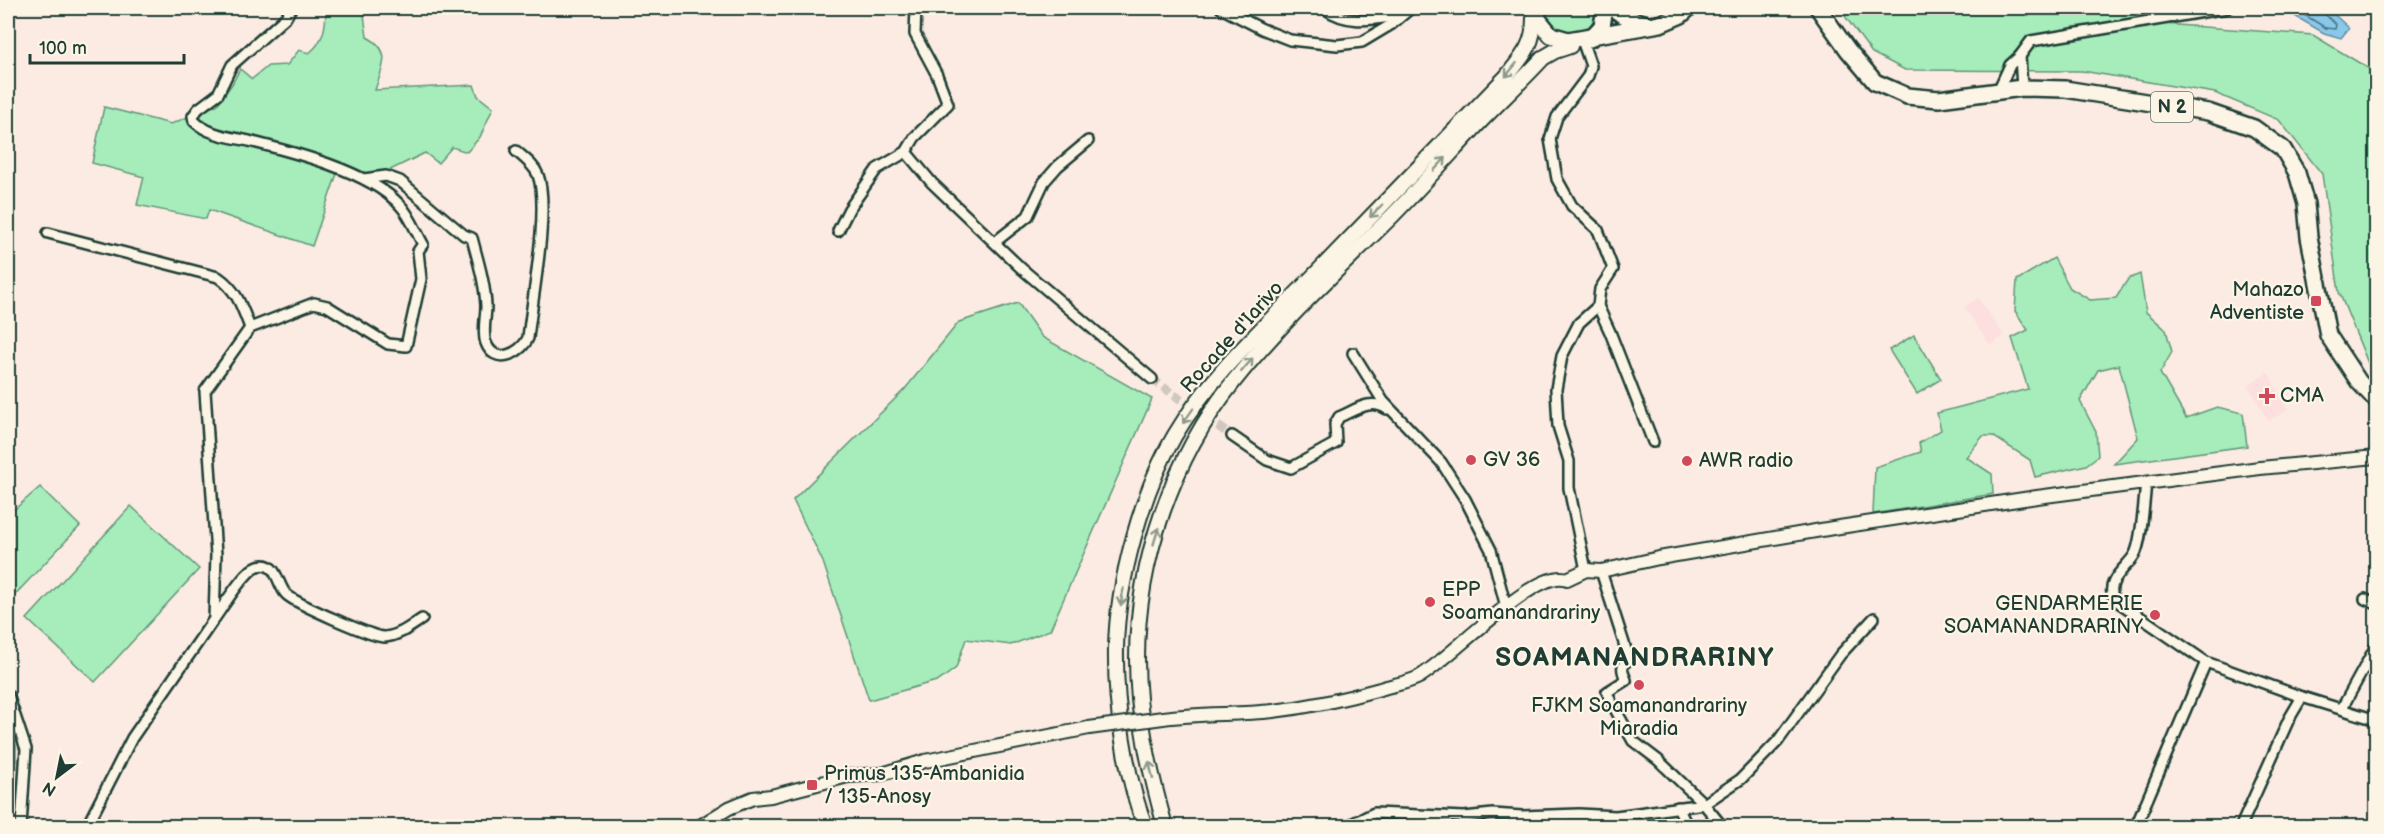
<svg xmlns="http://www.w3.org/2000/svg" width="2384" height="834" font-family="'Balsamiq Sans',sans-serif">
  <rect width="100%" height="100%" fill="#fcebe2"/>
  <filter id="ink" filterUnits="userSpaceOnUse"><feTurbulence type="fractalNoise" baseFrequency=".0167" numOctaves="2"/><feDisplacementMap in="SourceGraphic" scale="12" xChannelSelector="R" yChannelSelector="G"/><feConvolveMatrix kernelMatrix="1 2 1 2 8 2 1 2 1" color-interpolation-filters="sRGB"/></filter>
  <g filter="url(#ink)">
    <g fill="#fcdfde">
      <path d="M1978,298L2004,336L1990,345L1964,307Z"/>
      <path d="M2268,373L2288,410L2268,421L2248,385Z"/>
    </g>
    <g fill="#a6edbb" stroke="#629578" stroke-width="1.5">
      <path d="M326,8H371L364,15L367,37C394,51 382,68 375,90L474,85L478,96L493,108L480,137L467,152L452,147L438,163L425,153L380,175L365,173L340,165L312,246L209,210L206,219L137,205L144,177L92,163L104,107L171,124L217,105L232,84L240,69L252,79L268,66L287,65L299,50L309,53C324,42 326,25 326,8Z"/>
      <path d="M1543,8H1595C1596,21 1590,29 1578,35L1549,28Z"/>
      <path d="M1839,8H2129L2163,24L2313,35L2376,73V372L2370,368L2339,292L2322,174L2279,120L2215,93L2082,71L1905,70L1872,53Z"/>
      <path d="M2054,258L2070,288L2090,300L2116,298L2128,279L2140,274L2146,312L2166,330L2172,352L2160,373L2186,418L2217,407L2243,413L2247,446L2114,464L2138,438L2119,365L2098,370L2080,401L2096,432L2098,456L2086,465L2035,477L2030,460L1993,436H1983L1966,457L1992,474L1993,494L1873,514L1875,467L1921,452L1919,443L1941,430L1937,413L2028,389L2012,338L2028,330L2015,311L2017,280Z"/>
      <path d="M1018,303L1042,337L1152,399L1050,630L1011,645L966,639L956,668L940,680L869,700L823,562L793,500L905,389L959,322Z"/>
      <path d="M1914,335L1941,379L1917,394L1889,350Z"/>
      <path d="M40,487L80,526L9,601L8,515Z"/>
      <path d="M131,506L199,569L95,682L27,619Z"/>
      <path d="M8,718L16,746L14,826H8Z"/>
    </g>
    <path fill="#8ac8eb" stroke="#5f90a2" stroke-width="1.5" d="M2281,8H2327L2349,28L2341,38L2324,33Z"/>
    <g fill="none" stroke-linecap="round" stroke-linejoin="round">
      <path stroke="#4a757d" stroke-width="1.5" d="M2293,8L2326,28L2335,29L2336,25L2324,13L2323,8"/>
      <path stroke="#d0c8bf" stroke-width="9" stroke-dasharray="9 4.5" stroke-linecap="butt" d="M1152,379L1232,436"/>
      <defs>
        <g id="minor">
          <path d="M916,8L915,34L937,75L948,104L915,137L906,152L932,183L1022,269L1152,379"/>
          <path d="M1221,8L1262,29L1290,40L1337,45L1362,42L1392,24L1411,8"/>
          <path d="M1324,8C1348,25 1371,20 1399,16"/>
          <path d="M1583,43L1591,66L1588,76L1557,117L1550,139L1557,179L1572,206L1598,230L1613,269L1600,289L1598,306L1610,332L1653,442"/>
          <path d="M2020,56L2031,41L2227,8"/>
          <path d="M1998,91L2010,65L2020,56L2022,88"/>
          <path d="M364,179L386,176L400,181L464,235L472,238C478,261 485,283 486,306C486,317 482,333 486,343C494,365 520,355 528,338C532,300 550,208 538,175C534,165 524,158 516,151"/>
          <path d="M838,231L849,209L877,169L906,152"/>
          <path d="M48,233L218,277C237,290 242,307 250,328L205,391L216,555L214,619L132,738L87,826"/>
          <path d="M995,242L1028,216L1044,182L1058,166L1088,141"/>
          <path d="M250,328L314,303L327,306L388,344L406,346L421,279L418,251L423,244C416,232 410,215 400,205C369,171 293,152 249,141C231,137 208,135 194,121L193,116L198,109L218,94L232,65L286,17L291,8"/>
          <path d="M1353,353L1383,401L1441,462L1465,499L1491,550L1506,607"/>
          <path d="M1232,436L1267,460L1291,468L1336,443L1335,424L1339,417C1356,410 1370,398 1387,409"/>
          <path d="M2146,483C2144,500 2142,540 2135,554C2128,567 2104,581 2114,599L2206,662L2302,697L2376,720"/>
          <path d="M1586,570L1569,488V461L1558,426L1556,389L1562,356L1579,323L1598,306"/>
          <path d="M1601,571L1629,659C1620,666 1622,670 1626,680L1607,692L1610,700L1633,741L1658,760L1704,804L1722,826"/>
          <path d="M2365,599L2376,604"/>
          <path d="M214,619C223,607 245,570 258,566C278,560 277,587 287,595C297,604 374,638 385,637C399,636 411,626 422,619"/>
          <path d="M8,695L26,749L21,826"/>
          <path d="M2342,708L2376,646"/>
          <path d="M1678,807L1687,826"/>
          <path d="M1347,826L1374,813L1464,817L1493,814L1522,816L1579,814L1616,816L1704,804L1741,779L1778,741L1840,655L1874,618"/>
          <path d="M2136,826L2206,662"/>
          <path d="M2241,826L2289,719L2302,697"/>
        </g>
        <g id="tertiary">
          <path d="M1163,718C1200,713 1236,715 1273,711C1309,707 1345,699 1380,689C1392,685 1408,683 1419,677C1450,659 1536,567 1567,579L1586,570L1601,571L1659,558L1833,528L2037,497L2260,468L2376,457"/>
          <path d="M700,826L729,808L753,798L771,796L848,776L882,774L925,761L1089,728"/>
        </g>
        <g id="secondary">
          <path d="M1145,826C1125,774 1115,704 1116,648C1117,583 1142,491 1175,435C1208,379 1257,334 1302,288C1370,217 1439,147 1507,76C1523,56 1534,45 1534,18"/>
          <path d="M1165,826C1150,772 1137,716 1137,659C1137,561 1173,457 1234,381C1282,321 1339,269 1393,215C1422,185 1450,154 1478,124C1499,102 1522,81 1543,58L1555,51L1570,46"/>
        </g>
        <g id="primary">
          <path d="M1537,8L1538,19L1551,35L1568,40L1660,24L1681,15L1689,8"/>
          <path d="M1612,8C1623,16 1634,22 1648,24"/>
          <path d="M1818,8L1848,50L1875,82L1907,96L1939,99L2022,88L2065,89L2208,112L2254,128L2283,149L2297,173L2306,204L2309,237L2328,335L2359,382L2376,400"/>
          <path d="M1590,39L1602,26L1605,8"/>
        </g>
      </defs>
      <use href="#minor" stroke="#1f3d34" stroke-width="14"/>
      <use href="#tertiary" stroke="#1f3d34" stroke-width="16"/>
      <use href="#secondary" stroke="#1f3d34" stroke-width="18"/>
      <use href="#primary" stroke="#1f3d34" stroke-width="20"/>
      <use href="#minor" stroke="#fcf5e5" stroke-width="9"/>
      <use href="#tertiary" stroke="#fcf5e5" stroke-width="12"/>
      <use href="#secondary" stroke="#fcf5e5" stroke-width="14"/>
      <use href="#primary" stroke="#fcf5e5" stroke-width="15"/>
      <defs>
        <path id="tertiary-bridge" d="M1089,728L1163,718"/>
      </defs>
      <use href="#tertiary-bridge" stroke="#1f3d34" stroke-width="16" stroke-linecap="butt"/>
      <use href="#tertiary-bridge" stroke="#fcf5e5" stroke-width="12"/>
    </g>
    <defs><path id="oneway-shaft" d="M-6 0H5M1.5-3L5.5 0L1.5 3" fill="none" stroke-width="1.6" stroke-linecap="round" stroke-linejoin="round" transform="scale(1.5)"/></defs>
    <g stroke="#8e998c">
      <use href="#oneway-shaft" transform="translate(1511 70) rotate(129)"/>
      <use href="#oneway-shaft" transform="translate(1440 164) rotate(-47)"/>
      <use href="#oneway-shaft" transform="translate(1376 211) rotate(134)"/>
      <use href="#oneway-shaft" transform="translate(1247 365) rotate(-50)"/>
      <use href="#oneway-shaft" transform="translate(1188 416) rotate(125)"/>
      <use href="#oneway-shaft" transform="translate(1156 536) rotate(-73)"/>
      <use href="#oneway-shaft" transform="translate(1122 597) rotate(100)"/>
      <use href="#oneway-shaft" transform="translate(1151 770) rotate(-103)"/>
    </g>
  </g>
  <g fill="#d1495b" stroke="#fcf5e5" stroke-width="2">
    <rect x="2310" y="295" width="12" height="12" rx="3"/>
    <path d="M2264 387h6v6h6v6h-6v6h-6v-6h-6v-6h6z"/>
    <circle cx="1471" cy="460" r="6"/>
    <circle cx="1687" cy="461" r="6"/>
    <circle cx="1430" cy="602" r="6"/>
    <circle cx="2155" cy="615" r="6"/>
    <circle cx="1639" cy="685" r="6"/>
    <rect x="806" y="779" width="12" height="12" rx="3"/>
  </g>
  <g text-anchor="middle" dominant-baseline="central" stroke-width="4.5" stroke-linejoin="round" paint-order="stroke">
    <rect fill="#fcf5e5" stroke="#617469" stroke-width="1.5" x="2151" y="92" width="42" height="30" rx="4.5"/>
    <g font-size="18" font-weight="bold" fill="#1f3d34">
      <text x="2172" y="107">N 2</text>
    </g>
    <g font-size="20" fill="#1f3d34" stroke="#fcf5e5" text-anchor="start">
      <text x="2304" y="290" text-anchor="end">Mahazo<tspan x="2304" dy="23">Adventiste</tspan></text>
      <text x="2280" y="396">CMA</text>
      <text x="1483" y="460">GV 36</text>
      <text x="1699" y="461">AWR radio</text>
      <text x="1442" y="590">EPP<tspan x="1442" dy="23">Soamanandrariny</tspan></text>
      <text x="2143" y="604" text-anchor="end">GENDARMERIE<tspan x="2143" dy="23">SOAMANANDRARINY</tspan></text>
      <text x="1639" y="706" text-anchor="middle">FJKM Soamanandrariny<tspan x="1639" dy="23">Miaradia</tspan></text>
      <text x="824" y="774">Primus 135-Ambanidia<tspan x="824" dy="23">/ 135-Anosy</tspan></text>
    </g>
    <g font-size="20" fill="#1f3d34" stroke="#fcf5e5">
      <text transform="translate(1232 337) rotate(-48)">Rocade d'Iarivo</text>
    </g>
    <g font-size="26" font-weight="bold" letter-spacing="1.5" fill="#1f3d34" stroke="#fcf5e5">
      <text x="1635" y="658">SOAMANANDRARINY</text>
    </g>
  </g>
  <rect width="2384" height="834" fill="none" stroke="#fcf5e5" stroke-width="30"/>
  <rect x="15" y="15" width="2354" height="804" fill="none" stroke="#1f3d34" stroke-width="2" filter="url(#ink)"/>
  <g transform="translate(57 777) rotate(212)" stroke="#fcf5e5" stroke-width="4.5" paint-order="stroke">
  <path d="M0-4.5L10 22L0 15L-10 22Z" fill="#1f3d34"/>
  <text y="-9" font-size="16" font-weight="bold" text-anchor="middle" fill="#1f3d34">N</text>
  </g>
  <path d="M30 54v9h154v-9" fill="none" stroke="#1f3d34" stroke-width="3"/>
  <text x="39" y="54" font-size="18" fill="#1f3d34" stroke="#fcf5e5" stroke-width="4.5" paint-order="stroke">100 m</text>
</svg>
